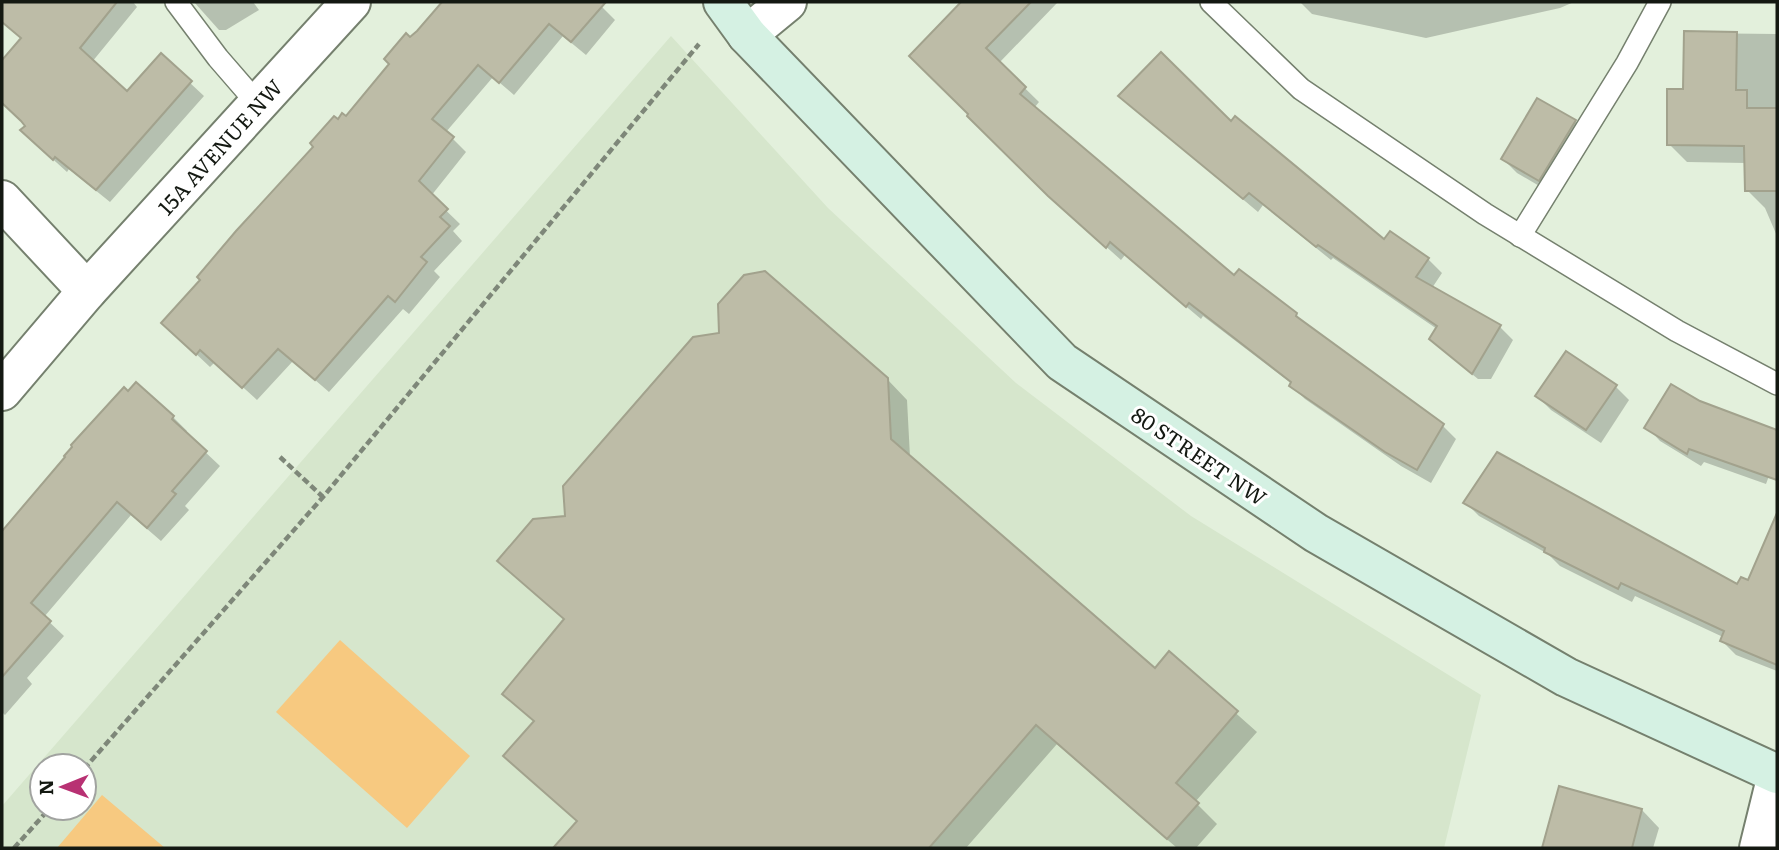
<svg xmlns="http://www.w3.org/2000/svg" width="1779" height="850" font-family="Literata,serif">
  <rect width="100%" height="100%" fill="#e3f0dc"/>
  <path fill="#d6e6cc" fill-rule="evenodd" d="M671,36L828,208L1016,383L1191,516L1481,695L1444,848H2V806ZM42,766H84V808H42Z"/>
  <g fill="#f7c980">
    <path d="M340,640L470,756L407,828L276,712Z"/>
    <path d="M102,795L165,848H57Z"/>
  </g>
  <g fill="#0003">
    <path d="M2,2H133L137,7L92,62L127,93L161,56L204,96L110,202L69,169L67,172L36,144L27,126L2,102V62L22,39L2,22Z"/>
    <path d="M194,2H253L259,10L226,30H219Z"/>
    <path d="M444,2H597L615,20L586,55L563,36L514,95L493,77L446,132L466,152L431,196L460,224L453,231L462,241L434,271L440,277L409,314L403,309L329,392L293,361L257,400L215,362L210,367L177,336L338,121L347,119L410,39Z"/>
    <path d="M963,2H1058L999,63L1039,102L1034,108L1235,278L1296,315L1309,328L1442,425L1456,439L1431,483L1401,466L1305,399L1291,385L1292,384L1203,316L1201,319L1125,255L1121,260L1064,209L911,56Z"/>
    <path d="M1300,2H1574L1560,8L1426,38L1312,14Z"/>
    <path d="M1686,33L1777,34V236L1765,208L1747,190L1746,163L1687,162L1669,144L1685,91Z"/>
    <path d="M1120,96L1231,123L1385,241L1428,259L1442,273L1432,288L1499,326L1513,340L1491,379H1478L1446,353L1431,339L1437,329L1333,258L1331,260L1263,205L1258,212Z"/>
    <path d="M1538,100L1575,122L1589,136L1553,194L1517,173L1503,159Z"/>
    <path d="M887,379L907,400L910,457L1155,670L1169,654L1257,732L1195,802L1217,824L1196,848H1177L1057,744L966,848H565L560,843L578,822L505,756L535,722L504,694L566,621L500,561L567,517Z"/>
    <path d="M136,384L173,417L187,431L185,433L220,466L185,506L189,510L161,541L131,515L44,617L64,636L27,678L32,684L5,715L2,712V533L67,457Z"/>
    <path d="M1615,386L1629,400L1601,443L1551,410L1537,396Z"/>
    <path d="M1700,403L1768,428L1777,438V454L1766,484L1704,462L1701,466L1660,441L1647,427Z"/>
    <path d="M1465,502L1738,586L1748,583L1777,517V671L1736,655L1722,641L1723,637L1635,596L1632,602L1560,566L1548,554L1479,516Z"/>
    <path d="M1560,788L1642,810L1659,828L1653,848H1544Z"/>
  </g>
  <g fill="#bdbca7" stroke="#a2a28d" stroke-width="2">
    <path d="M2,2H117L80,48L127,91L161,53L192,81L96,190L55,157L53,160L20,130L25,126L21,121L2,103V60L21,38L2,22Z"/>
    <path d="M442,2H606L571,42L549,24L499,83L478,65L432,119L454,137L419,181L448,209L440,217L450,226L421,257L427,262L395,302L388,296L315,380L278,349L242,388L200,350L196,355L161,323L200,280L197,277L236,231L313,147L310,143L334,116L338,119L342,113L346,116L389,64L384,59L406,33L410,37L417,31Z"/>
    <path d="M961,2H1031L986,48L1026,87L1020,94L1234,275L1239,269L1297,313L1296,316L1444,424L1417,470L1385,452L1289,386L1291,382L1189,303L1186,307L1110,242L1106,248L1048,196L967,116L968,114L909,56Z"/>
    <path d="M1684,31L1737,32L1736,90H1747V108H1777V191H1745L1744,146L1667,145V89H1683Z"/>
    <path d="M1161,52L1231,121L1235,116L1384,239L1390,231L1429,258L1416,277L1501,325L1472,374L1429,339L1437,326L1318,245L1316,247L1249,193L1243,199L1118,96Z"/>
    <path d="M1537,98L1576,120L1539,181L1501,159Z"/>
    <path d="M765,271L888,378L891,439L1155,668L1169,651L1238,711L1176,783L1199,803L1167,839L1036,725L929,848H553L577,821L503,756L534,721L502,694L564,619L497,561L533,519L565,516L563,486L693,337L719,333L718,304L744,275Z"/>
    <path d="M1566,351L1617,385L1586,430L1535,396Z"/>
    <path d="M136,382L174,416L172,419L207,451L172,491L176,494L147,528L117,502L31,603L51,621L2,677V531L65,457L64,456L72,447L71,445L124,387L128,391Z"/>
    <path d="M1671,384L1700,401L1777,430V480L1689,449L1687,454L1644,428Z"/>
    <path d="M1497,452L1737,584L1741,577L1748,580L1777,513V665L1720,641L1724,631L1621,583L1618,589L1544,552L1545,548L1463,503Z"/>
    <path d="M1559,786L1642,809L1632,848H1542Z"/>
  </g>
  <g fill="none" stroke-linecap="round" stroke-linejoin="round">
    <defs>
      <g id="lane">
        <path d="M176,2L218,58L257,103"/>
        <path d="M1211,2L1301,89L1485,214L1677,331L1777,384"/>
        <path d="M1520,236L1627,63L1660,2"/>
      </g>
      <g id="street">
        <path d="M747,35L787,2"/>
        <path d="M2,200L87,291"/>
        <path d="M2,391L87,291L351,2"/>
        <path d="M1759,848L1777,775"/>
      </g>
      <path id="secondary" d="M723,2L747,35L1062,362L1316,533L1566,677L1777,774"/>
    </defs>
    <use href="#lane" stroke="#75806e" stroke-width="24"/>
    <use href="#street" stroke="#75806e" stroke-width="42"/>
    <use href="#secondary" stroke="#75806e" stroke-width="42"/>
    <g stroke="#7e8779" stroke-width="4.5" stroke-dasharray="7 3.5" stroke-linecap="butt">
      <path d="M280,457L323,497"/>
      <path d="M84,769L323,497L699,44"/>
      <path d="M14,848L50,808"/>
    </g>
    <use href="#lane" stroke="#fff" stroke-width="21"/>
    <use href="#street" stroke="#fff" stroke-width="38"/>
    <use href="#secondary" stroke="#d5f1e3" stroke-width="38"/>
  </g>
  <g text-anchor="middle" dominant-baseline="central" stroke-width="6" stroke-linejoin="round" paint-order="stroke">
    <g font-size="21" fill="#141912" stroke="#fff">
      <text transform="translate(219 146) rotate(-48)">15A AVENUE NW</text>
      <text transform="translate(1200 455) rotate(34)">80 STREET NW</text>
    </g>
  </g>
  <rect width="1779" height="850" fill="none" stroke="#141912" stroke-width="7"/>
  <g transform="translate(63 787) rotate(269)"><circle r="33" fill="#ffffff" stroke="#a1a3a0" stroke-width="2"/>
  <path d="M0-5L12 26L0 18L-12 26Z" fill="#b83173"/>
  <text y="-10" font-size="19" font-weight="bold" text-anchor="middle" fill="#141912">N</text>
  </g>
</svg>
